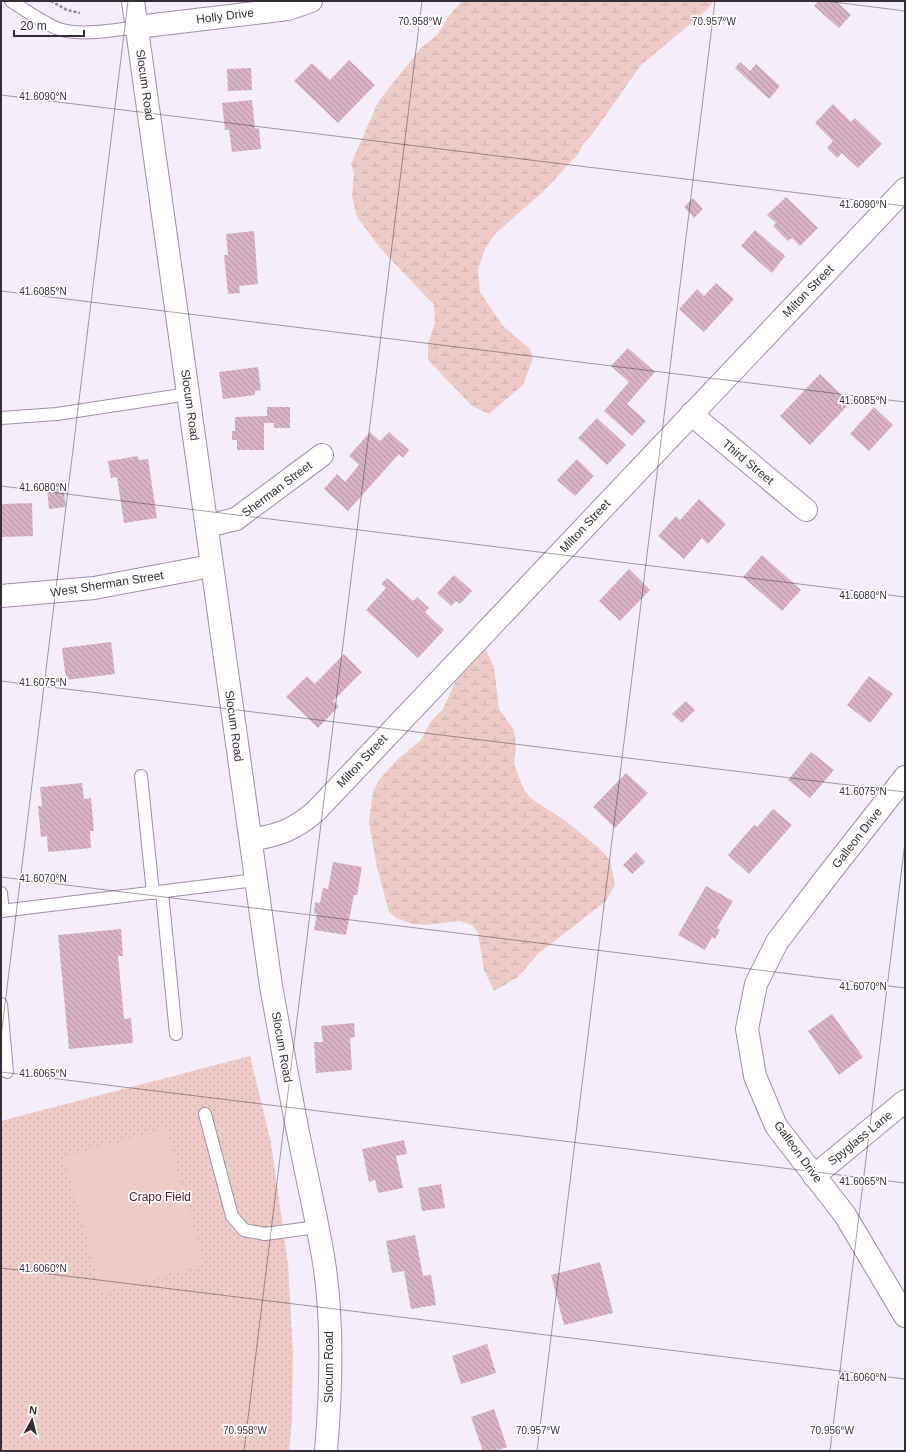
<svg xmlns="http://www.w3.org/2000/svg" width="906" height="1452" font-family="Arial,sans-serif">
  <defs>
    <pattern id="grass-dots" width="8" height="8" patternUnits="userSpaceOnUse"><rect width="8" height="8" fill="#eecbc7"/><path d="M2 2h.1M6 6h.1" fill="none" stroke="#cdafac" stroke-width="1.8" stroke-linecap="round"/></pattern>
    <pattern id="wetland-marsh" width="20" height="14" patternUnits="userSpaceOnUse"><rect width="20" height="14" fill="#eecbc7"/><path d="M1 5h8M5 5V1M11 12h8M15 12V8" fill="none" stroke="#cdafac"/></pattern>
    <pattern id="building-back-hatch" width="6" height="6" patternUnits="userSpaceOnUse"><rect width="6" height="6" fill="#d9b3c4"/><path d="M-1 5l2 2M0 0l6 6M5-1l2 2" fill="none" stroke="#b192a0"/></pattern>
  </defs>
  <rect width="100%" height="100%" fill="#f6edfb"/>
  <path fill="url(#grass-dots)" d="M250,1056L271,1143L288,1264L293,1351L292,1420L289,1451H1V1121Z"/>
  <g fill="url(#wetland-marsh)">
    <path d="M462,1H714L707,10L641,65L591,136L583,144L578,154L546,189L494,235L485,249L478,269L480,292L503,326L530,349L533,358L523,385L489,414L472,406L428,360V343L435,323L434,305L381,249L357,217L352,196L354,173L351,164L378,102L420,49L437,35L449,16Z"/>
    <path d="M485,648L494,667L499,709L514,730L516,745L514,764L524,790L533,800L566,821L601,850L610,860L615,885L606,901L538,954L518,977L494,991L484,970L478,933L472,925L459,921L425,925L412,924L396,918L389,912L377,867L369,822L373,791L379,780L398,759L421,740L431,721L443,709L466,659Z"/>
  </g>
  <path fill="#eecbc7" d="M166,1129L204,1264L102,1293L64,1157Z"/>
  <g fill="url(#building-back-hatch)">
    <path d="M818,1H836L851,15L839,28L814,6Z"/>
    <path d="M349,60L375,85L338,123L294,81L312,63L330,80Z"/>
    <path d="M740,62L750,71L756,64L780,86L769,99L735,68Z"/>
    <path d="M251,68L252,90L228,91L227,69Z"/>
    <path d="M252,100L255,129L259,128L261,149L232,152L229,130H225L222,103Z"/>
    <path d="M833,104L851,122L855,118L882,144L858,168L842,153L837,158L827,148L833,141L815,123Z"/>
    <path d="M786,197L818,228L800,246L792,238L788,241L773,226L776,223L767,215Z"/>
    <path d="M693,198L703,209L694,218L684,207Z"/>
    <path d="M755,230L785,256L772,273L741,246Z"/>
    <path d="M254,231L258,284L239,286L240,293L228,294L224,255H228L226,234Z"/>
    <path d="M716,283L734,299L704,332L679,309L697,289L704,296Z"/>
    <path d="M628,348L655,372L627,404L646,421L632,436L604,411L629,382L611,366Z"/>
    <path d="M258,367L261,390L255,391V395L223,399L219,372Z"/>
    <path d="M820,374L850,403L810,445L780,416Z"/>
    <path d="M267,407H290V428H274V423H264V450H237V440H232V431H235V417L267,416Z"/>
    <path d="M874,407L893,425L869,451L850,434Z"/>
    <path d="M597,418L626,445L607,465L578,438Z"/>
    <path d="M370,432L380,441L389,432L409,450L403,458L399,454L348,511L324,489L337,474L345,482L359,465L349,456Z"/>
    <path d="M138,456L139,460L148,459L157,518L124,523L117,477L111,478L108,461Z"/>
    <path d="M577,459L594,476L575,496L557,480Z"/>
    <path d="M63,486L66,507L49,509L47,488Z"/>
    <path d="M699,499L726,524L708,544L702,538L684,559L658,536L676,516L680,520Z"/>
    <path d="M32,503L33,536L1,537V504Z"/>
    <path d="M762,555L801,590L782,611L743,577Z"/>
    <path d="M629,569L650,590L620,621L599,601Z"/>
    <path d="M454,575L472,591L460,604L456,601L451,606L437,593Z"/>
    <path d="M387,578L413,601L417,597L429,608L425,612L444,630L418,658L366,610L386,588L381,584Z"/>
    <path d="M111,642L115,674L66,680L62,648Z"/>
    <path d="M344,654L362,672L333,701L339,706L318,728L286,697L307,676L315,684Z"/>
    <path d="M869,676L893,694L870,723L847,705Z"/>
    <path d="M686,701L695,710L682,723L672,714Z"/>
    <path d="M811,752L834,770L810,798L788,780Z"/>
    <path d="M626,773L648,793L615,828L593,807Z"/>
    <path d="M82,783L84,799L91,798L94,831H90L91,848L48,852L47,836L41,837L38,806H42L40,787Z"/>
    <path d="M773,809L792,825L749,874L728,855L754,825L757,827Z"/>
    <path d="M636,852L645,862L632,874L623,865Z"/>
    <path d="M333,862L362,867L357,895H354L346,935L314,930L317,914L314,913L315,902L320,903L323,888L328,889Z"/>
    <path d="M706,886L733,901L717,928L720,930L715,939L712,937L705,950L678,935Z"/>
    <path d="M121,929L123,956H118L124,1019L131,1018L133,1043L69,1049L58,935Z"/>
    <path d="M832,1014L863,1057L839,1075L808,1031Z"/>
    <path d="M354,1023L355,1037L350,1038L352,1070L316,1073L314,1042H323L321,1026Z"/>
    <path d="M404,1140L407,1154L396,1156L403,1188L378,1193L375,1180L369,1182L362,1149Z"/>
    <path d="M441,1184L445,1208L422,1211L418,1188Z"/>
    <path d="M415,1235L423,1276L431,1275L436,1305L411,1309L404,1271L392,1273L386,1241Z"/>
    <path d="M600,1262L613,1313L564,1325L551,1275Z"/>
    <path d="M487,1344L496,1373L461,1384L452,1356Z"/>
    <path d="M494,1409L507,1447L496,1451H483L471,1417Z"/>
  </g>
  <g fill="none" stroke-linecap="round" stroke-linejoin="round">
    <defs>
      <g id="service">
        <path d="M11,1C23,9 43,22 56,28C79,37 113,30 137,27"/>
        <path d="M1,418L57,414L188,394"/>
        <path d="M141,776L153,893"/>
        <path d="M162,892L176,1034"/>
        <path d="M1,893L3,911"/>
        <path d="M1,911L256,880"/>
        <path d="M1,1004L7,1072"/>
        <path d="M205,1114L232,1216L244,1230L265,1234L317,1227"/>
      </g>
      <g id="minor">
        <path d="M137,27L288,9L311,1"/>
        <path d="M691,414L806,510"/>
        <path d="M207,526L236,519L322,455"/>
        <path d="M1,596L94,588L211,566"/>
        <path d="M905,777L828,875L777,942L756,984L747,1029L755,1076L776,1126L845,1215L905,1316"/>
        <path d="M251,840C279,835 294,830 316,811L905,189"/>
        <path d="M814,1176L905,1101"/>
      </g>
      <path id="secondary" d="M133,1L271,986C281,1040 290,1094 301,1147C309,1188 319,1228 325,1269C333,1327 331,1393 326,1451"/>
    </defs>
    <use href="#service" stroke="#a18caa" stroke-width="14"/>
    <use href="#minor" stroke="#a18caa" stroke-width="24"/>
    <use href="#secondary" stroke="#a18caa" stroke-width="24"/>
    <path stroke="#918895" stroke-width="2.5" stroke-dasharray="3 2" stroke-linecap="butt" d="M51,1L67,10L80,13"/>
    <use href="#service" stroke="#fff" stroke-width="12"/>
    <use href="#minor" stroke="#fff" stroke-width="22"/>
    <use href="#secondary" stroke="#fff" stroke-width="22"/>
  </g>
  <path fill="none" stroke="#362d39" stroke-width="1" stroke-opacity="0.45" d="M826,1L905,11M1,95L905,206M1,291L905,402M1,486L905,597M1,681L905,792M1,877L905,988M1,1037L128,1M1,1072L905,1183M1,1268L905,1379M244,1451L422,1M537,1451L715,1M830,1451L905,842"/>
  <g text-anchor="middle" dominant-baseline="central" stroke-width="3.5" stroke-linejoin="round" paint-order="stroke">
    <g font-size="12" fill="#362d39" stroke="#fff">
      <text transform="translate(225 16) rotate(-7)">Holly Drive</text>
      <text transform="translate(145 85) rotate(82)">Slocum Road</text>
      <text transform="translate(808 291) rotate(-46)">Milton Street</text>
      <text transform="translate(190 405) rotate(82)">Slocum Road</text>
      <text transform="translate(748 462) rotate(40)">Third Street</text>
      <text transform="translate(277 489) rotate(-37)">Sherman Street</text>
      <text transform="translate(585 526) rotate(-47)">Milton Street</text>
      <text transform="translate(107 584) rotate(-9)">West Sherman Street</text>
      <text transform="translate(234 726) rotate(82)">Slocum Road</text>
      <text transform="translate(362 761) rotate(-47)">Milton Street</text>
      <text transform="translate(857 838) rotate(-52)">Galleon Drive</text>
      <text transform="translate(282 1047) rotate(80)">Slocum Road</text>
      <text transform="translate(860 1138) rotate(-39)">Spyglass Lane</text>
      <text transform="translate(798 1152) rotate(54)">Galleon Drive</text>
      <text transform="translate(329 1367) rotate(-90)">Slocum Road</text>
    </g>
    <g font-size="12" fill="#571918" stroke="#fff">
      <text x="160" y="1197">Crapo Field</text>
    </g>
  </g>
  <g font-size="10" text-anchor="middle" fill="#362d39" stroke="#fff" stroke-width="3.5" stroke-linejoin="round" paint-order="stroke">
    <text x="420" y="25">70.958°W</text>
    <text x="714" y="25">70.957°W</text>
    <text x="43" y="100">41.6090°N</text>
    <text x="863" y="208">41.6090°N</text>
    <text x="43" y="295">41.6085°N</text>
    <text x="863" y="404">41.6085°N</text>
    <text x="43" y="491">41.6080°N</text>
    <text x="863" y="599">41.6080°N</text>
    <text x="43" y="686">41.6075°N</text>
    <text x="863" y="795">41.6075°N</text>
    <text x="43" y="882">41.6070°N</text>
    <text x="863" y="990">41.6070°N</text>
    <text x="43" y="1077">41.6065°N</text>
    <text x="863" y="1185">41.6065°N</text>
    <text x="43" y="1272">41.6060°N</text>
    <text x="863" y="1381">41.6060°N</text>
    <text x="245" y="1434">70.958°W</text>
    <text x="538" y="1434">70.957°W</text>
    <text x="832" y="1434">70.956°W</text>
  </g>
  <rect width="906" height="1452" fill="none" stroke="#362d39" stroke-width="4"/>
  <g transform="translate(32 1420) rotate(7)" stroke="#ffffff" stroke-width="3" paint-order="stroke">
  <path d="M0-3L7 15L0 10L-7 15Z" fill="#362d39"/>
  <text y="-6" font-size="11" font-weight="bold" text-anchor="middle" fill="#362d39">N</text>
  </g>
  <path d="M14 30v6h70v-6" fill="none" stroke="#362d39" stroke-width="2"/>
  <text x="20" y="30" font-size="12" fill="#362d39" stroke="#ffffff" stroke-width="3" paint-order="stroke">20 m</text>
</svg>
